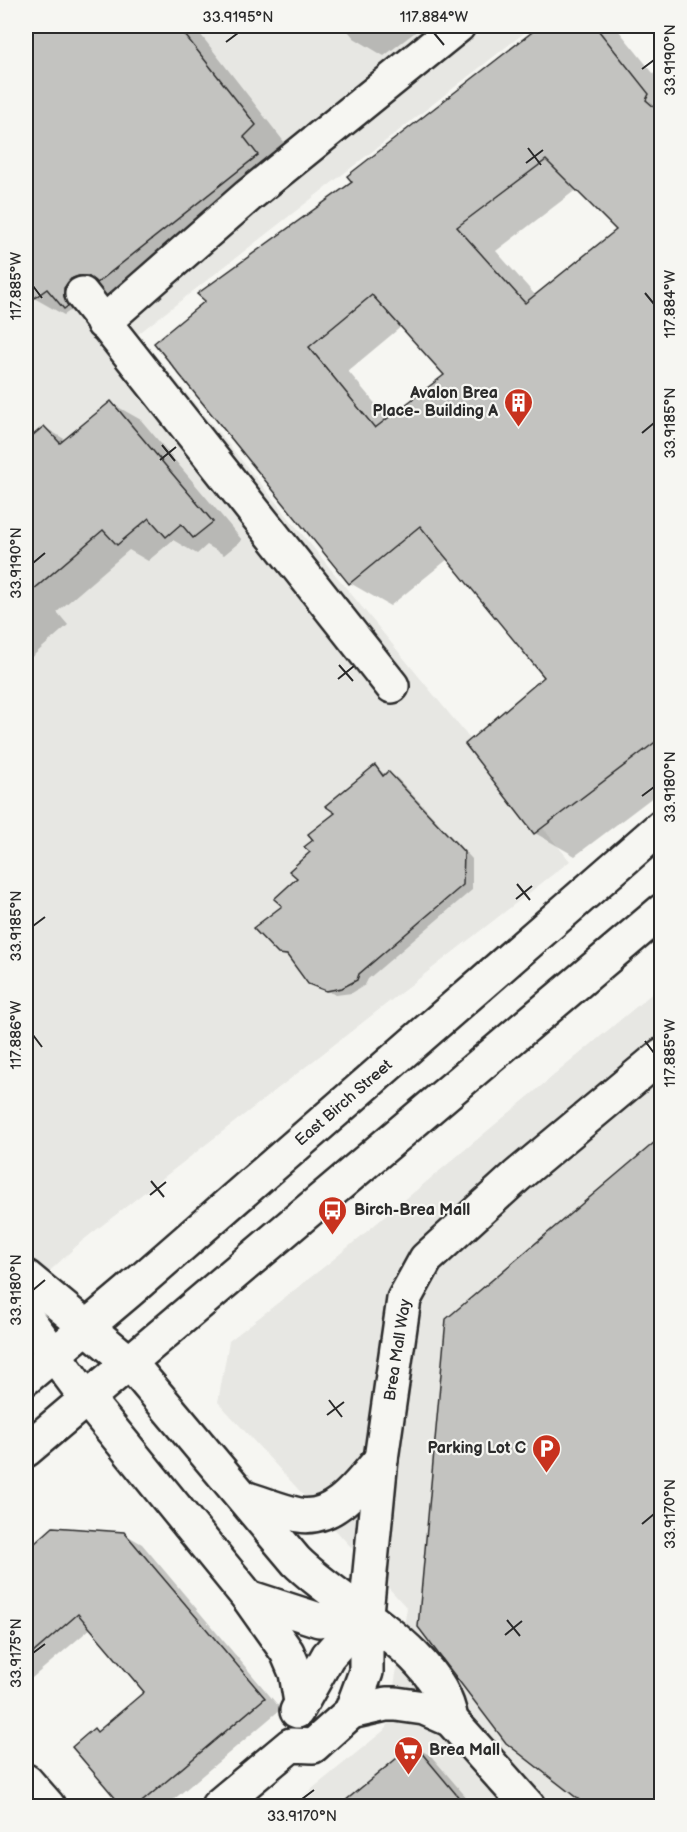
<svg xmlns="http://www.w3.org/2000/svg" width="687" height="1832" font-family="'Balsamiq Sans',sans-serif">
  <rect width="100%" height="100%" fill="#f6f6f2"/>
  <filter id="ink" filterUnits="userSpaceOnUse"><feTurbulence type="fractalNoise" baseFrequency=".0167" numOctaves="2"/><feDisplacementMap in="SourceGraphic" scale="12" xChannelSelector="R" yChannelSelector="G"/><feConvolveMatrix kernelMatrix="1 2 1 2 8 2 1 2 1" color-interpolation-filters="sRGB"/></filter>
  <g filter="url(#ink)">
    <g fill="#e7e7e3">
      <path d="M26,26H533L138,334L570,861L82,1241L26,1293Z"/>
      <path d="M661,986V1806H291L387,1728L407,1608L218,1402L229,1341L329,1263Z"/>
    </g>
    <g fill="#0003" fill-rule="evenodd">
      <path d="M26,26H194L285,143L117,293L101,296L95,325L70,311L64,315L34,298L26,287Z"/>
      <path d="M344,26H423L384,56L354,38Z"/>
      <path d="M542,26H615L662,84V790L575,856L535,833L546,677L448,559L390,606L350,583L156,343L354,182L349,176ZM577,189L618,230L536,296L496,251ZM402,326L446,375L388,419L348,371Z"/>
      <path d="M111,403L141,420L242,540L224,555L207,545L197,554L173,540L148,561L129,550L57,612L68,625L26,662V443L44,427L66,440Z"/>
      <path d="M375,767L386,775L389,773L397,778L472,859V890L368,979L365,985L352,993L336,995L309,983L291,959L279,953L284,907L312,852L338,813Z"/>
      <path d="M662,1138V1806H589L573,1792Z"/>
      <path d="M54,1529L123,1533L142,1544L281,1709L166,1806H124L74,1747L94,1730L98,1733L147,1692L91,1628L26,1683V1553Z"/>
      <path d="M414,1746L431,1756L474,1806H342Z"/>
    </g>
    <g fill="#c3c3c0" stroke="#2b2b2b" stroke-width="1.5" fill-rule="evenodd">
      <path d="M26,26H178L256,125L244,137L258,155L97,283L88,276H79L71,279L64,288V297L68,306L64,309L47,289L26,304Z"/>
      <path d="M540,26H595L649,94L646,100L662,114V737L534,834L465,744L544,677L420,526L349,584L154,343L205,301L197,294L352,182L347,176ZM546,160L616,230L525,303L457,227ZM372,295L444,375L375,428L309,347Z"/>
      <path d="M111,401L213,522L193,538L181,524L166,537L149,518L117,545L103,530L26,596V441L44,426L60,443Z"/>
      <path d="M375,765L383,776L388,771L464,852L463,885L359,974L357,980L342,988L326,991L308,984L287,955L278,954L253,928L282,906L274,899L297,878L289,871L310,852L304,847L313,840L308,834L335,813L325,806Z"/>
      <path d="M662,1136V1806H587L506,1743L418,1627L446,1319Z"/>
      <path d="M53,1527L124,1532L265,1698L137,1806H122L72,1747L94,1728L97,1732L144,1692L78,1614L26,1659V1551Z"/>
      <path d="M414,1744L466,1806H339Z"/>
    </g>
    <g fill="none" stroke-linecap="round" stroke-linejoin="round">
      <defs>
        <g id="minor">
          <path d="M82,294L392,686"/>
          <path d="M103,323L248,196L458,26"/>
          <path d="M26,1277L130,1363L296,1561C341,1606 441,1652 451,1720"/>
          <path d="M26,1317L87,1399L248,1597L287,1652L296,1673L301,1702"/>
          <path d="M26,1378L128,1292L662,826"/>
          <path d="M26,1450L662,911"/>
          <path d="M244,1498C262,1503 280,1511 299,1515C335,1521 361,1482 381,1459"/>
          <path d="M248,1597L319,1620L366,1613"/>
          <path d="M297,1711L328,1656L366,1613"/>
          <path d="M351,1712L386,1704H396L424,1708L451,1720L528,1806"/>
          <path d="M26,1781L48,1806"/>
          <path d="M218,1806L291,1745L313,1746L351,1712L366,1672V1613L381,1459L404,1299L426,1259L517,1176L662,1055"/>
        </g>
      </defs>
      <use href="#minor" stroke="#2b2b2b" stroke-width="38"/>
      <use href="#minor" stroke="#f6f6f2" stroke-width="33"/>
    </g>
  </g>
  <path fill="none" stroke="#2b2b2b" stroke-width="2" d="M434,33L444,45M226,42L238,33M642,69L654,60M528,148L541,165M526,163L543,150M33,286L42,298M645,293L654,304M642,433L654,423M162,445L175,461M160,460L176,447M33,563L45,553M339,665L353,681M338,679L354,666M642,796L654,787M517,884L530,900M516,899L532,886M33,926L45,917M33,1035L42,1047M645,1041L654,1053M151,1181L164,1197M150,1195L166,1182M33,1290L45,1280M329,1400L342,1417M327,1415L344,1402M642,1524L654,1514M507,1620L520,1636M505,1635L522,1621M33,1653L45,1644M302,1799L314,1790"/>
  <defs>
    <symbol id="building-pin" viewBox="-11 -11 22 30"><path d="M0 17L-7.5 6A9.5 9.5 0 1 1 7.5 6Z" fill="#c8321e" stroke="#f6f6f2"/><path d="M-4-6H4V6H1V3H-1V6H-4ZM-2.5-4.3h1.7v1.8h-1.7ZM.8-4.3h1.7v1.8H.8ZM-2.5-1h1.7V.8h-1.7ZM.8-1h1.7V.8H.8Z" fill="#fff"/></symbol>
    <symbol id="bus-pin" viewBox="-11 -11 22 30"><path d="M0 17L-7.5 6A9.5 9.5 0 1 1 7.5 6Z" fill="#c8321e" stroke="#f6f6f2"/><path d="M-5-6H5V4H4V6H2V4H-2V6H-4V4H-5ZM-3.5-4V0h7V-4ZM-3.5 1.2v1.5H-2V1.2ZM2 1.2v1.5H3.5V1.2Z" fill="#fff"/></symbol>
    <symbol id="parking-pin" viewBox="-11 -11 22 30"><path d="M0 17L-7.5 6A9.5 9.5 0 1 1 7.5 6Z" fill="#c8321e" stroke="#f6f6f2"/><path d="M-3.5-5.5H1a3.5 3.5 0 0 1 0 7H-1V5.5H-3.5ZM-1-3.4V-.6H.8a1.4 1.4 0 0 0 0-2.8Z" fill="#fff"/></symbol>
    <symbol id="supermarket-pin" viewBox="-11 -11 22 30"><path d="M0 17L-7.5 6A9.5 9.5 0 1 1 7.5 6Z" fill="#c8321e" stroke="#f6f6f2"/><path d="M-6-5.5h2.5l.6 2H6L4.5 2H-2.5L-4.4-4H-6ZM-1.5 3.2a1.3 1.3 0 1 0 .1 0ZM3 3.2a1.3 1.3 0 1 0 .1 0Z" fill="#fff"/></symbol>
  </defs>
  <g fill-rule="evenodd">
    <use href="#building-pin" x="502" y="386" width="33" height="45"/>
    <use href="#bus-pin" x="316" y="1194" width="33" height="45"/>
    <use href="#parking-pin" x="530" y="1432" width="33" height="45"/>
    <use href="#supermarket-pin" x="392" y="1734" width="33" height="45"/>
  </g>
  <g text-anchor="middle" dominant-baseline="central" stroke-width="4.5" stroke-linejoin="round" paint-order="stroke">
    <g font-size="16" font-weight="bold" fill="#2b2b2b" stroke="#f6f6f2" text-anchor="end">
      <text x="498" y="393">Avalon Brea<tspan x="498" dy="18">Place- Building A</tspan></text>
      <text x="354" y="1210" text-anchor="start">Birch-Brea Mall</text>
      <text x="526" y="1448">Parking Lot C</text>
      <text x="429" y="1750" text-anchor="start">Brea Mall</text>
    </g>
    <g font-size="16" fill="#2b2b2b" stroke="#f6f6f2">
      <text transform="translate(344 1103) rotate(-41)">East Birch Street</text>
      <text transform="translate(398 1350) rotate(-81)">Brea Mall Way</text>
    </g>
  </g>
  <rect width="687" height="1832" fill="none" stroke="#f6f6f2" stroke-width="66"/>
  <rect x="33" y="33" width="621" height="1766" fill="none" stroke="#2b2b2b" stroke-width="2"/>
  <g font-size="15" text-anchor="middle" fill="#2b2b2b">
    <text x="238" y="22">33.9195°N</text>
    <text x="434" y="22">117.884°W</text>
    <text transform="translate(670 60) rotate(-90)" y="5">33.9190°N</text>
    <text transform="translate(16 286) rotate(-90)" y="5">117.885°W</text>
    <text transform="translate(670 304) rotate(-90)" y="5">117.884°W</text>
    <text transform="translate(670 423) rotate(-90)" y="5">33.9185°N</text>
    <text transform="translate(16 563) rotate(-90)" y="5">33.9190°N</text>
    <text transform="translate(670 787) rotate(-90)" y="5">33.9180°N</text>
    <text transform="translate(16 926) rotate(-90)" y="5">33.9185°N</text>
    <text transform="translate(16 1035) rotate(-90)" y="5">117.886°W</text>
    <text transform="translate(670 1053) rotate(-90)" y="5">117.885°W</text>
    <text transform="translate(16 1290) rotate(-90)" y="5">33.9180°N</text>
    <text transform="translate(670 1514) rotate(-90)" y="5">33.9170°N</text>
    <text transform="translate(16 1653) rotate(-90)" y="5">33.9175°N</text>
    <text x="302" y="1821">33.9170°N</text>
  </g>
</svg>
